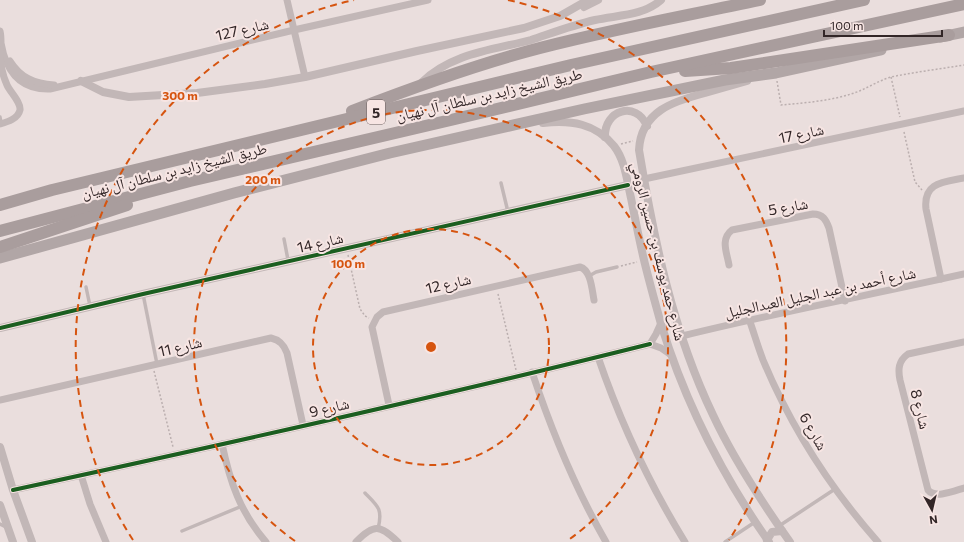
<svg xmlns="http://www.w3.org/2000/svg" width="964" height="542" font-family="Commissioner,'Noto Naskh Arabic',sans-serif">
  <rect width="100%" height="100%" fill="#eadedd"/>
  <g fill="none" stroke-linecap="round" stroke-linejoin="round">
    <g stroke="#bbafaf" stroke-width="1.5" stroke-dasharray="2 2" stroke-linecap="butt">
      <path d="M891,77L900,117"/>
      <path d="M777,81L781,105C804,103 829,101 851,94C865,90 877,81 891,77C915,72 940,69 964,65"/>
      <path d="M904,132L915,182L922,190"/>
      <path d="M621,144L633,141"/>
      <path d="M348,255L360,309L365,316L369,318"/>
      <path d="M621,266L637,262"/>
      <path d="M498,294L516,370"/>
      <path d="M154,371L173,447"/>
    </g>
    <g stroke="#c2b7b7" stroke-width="3.5">
      <path d="M0,117L1,123"/>
      <path d="M501,183L508,212"/>
      <path d="M284,239L288,260"/>
      <path d="M589,276L596,272L617,267"/>
      <path d="M86,287L90,306"/>
      <path d="M143,294L157,364"/>
      <path d="M365,493C378,506 383,509 378,529"/>
      <path d="M0,524L8,528"/>
      <path d="M779,526L835,489"/>
      <path d="M182,531L242,506"/>
      <path d="M725,542L755,522"/>
    </g>
    <g stroke="#c2b7b7" stroke-width="7">
      <path d="M287,0L305,77"/>
      <path d="M0,31C1,35 1,39 1,43C6,71 19,90 50,89L294,30L428,0"/>
      <path d="M10,61C20,77 34,84 54,85"/>
      <path d="M0,124C7,122 18,119 20,110C21,102 10,92 7,85C2,74 0,62 0,50"/>
      <path d="M644,179L964,111"/>
      <path d="M729,265C727,253 720,239 732,230L813,214C823,214 826,220 829,228L845,301"/>
      <path d="M941,279L926,209C923,182 944,182 964,178"/>
      <path d="M749,319C754,333 758,347 763,360C791,427 830,488 878,542"/>
      <path d="M682,336C775,313 870,295 964,274"/>
      <path d="M964,342L908,354C898,361 898,370 900,380L928,490C935,499 954,491 964,488"/>
      <path d="M650,344L661,348L671,355"/>
      <path d="M650,344L656,334L661,323"/>
      <path d="M598,357C621,424 648,482 685,542"/>
      <path d="M532,372C552,432 575,488 606,542"/>
      <path d="M0,400L271,338C280,340 284,345 287,353L303,425"/>
      <path d="M389,405L372,327L377,317L383,312L580,267C591,270 592,290 594,300"/>
      <path d="M222,444C230,482 240,512 266,542"/>
      <path d="M81,475L90,504L106,542"/>
      <path d="M13,490C226,444 439,397 650,344"/>
      <path d="M356,542C374,523 380,525 398,542"/>
    </g>
    <g stroke="#c2b7b7" stroke-width="8">
      <path d="M584,7L598,0"/>
      <path d="M81,81L103,92L129,97L197,93L265,84L305,77L417,51L524,28L560,16L588,0"/>
      <path d="M747,81C733,85 719,89 705,93C674,101 641,111 639,150C654,240 673,332 713,415C734,460 761,501 790,542"/>
      <path d="M421,83C451,53 493,50 531,40C552,33 573,25 595,20C618,15 643,16 661,0"/>
      <path d="M543,123C571,120 595,123 614,146C625,160 627,181 631,198C635,218 639,239 644,260C649,281 655,302 661,324C685,402 722,475 769,542"/>
      <path d="M605,137C604,110 636,100 647,126"/>
      <path d="M0,328L143,294L628,185"/>
      <path d="M0,447L13,490L32,542"/>
      <path d="M0,505L13,542"/>
      <path d="M767,540L772,532L782,531"/>
    </g>
    <g stroke="#b1a6a6" stroke-width="11">
      <path d="M941,37L964,32"/>
      <path d="M0,258L234,193L390,153L584,109L725,80L776,73L881,50"/>
    </g>
    <g stroke="#a99d9d" stroke-width="12">
      <path d="M685,71L731,68L949,35"/>
      <path d="M352,111C409,89 466,68 525,52C602,31 681,17 760,0"/>
      <path d="M0,205L52,190L571,65L864,0"/>
      <path d="M0,231L190,181L455,119L651,72L964,4"/>
      <path d="M0,247L127,205"/>
    </g>
    <defs>
      <g id="cycleway">
        <path d="M0,328L143,294L628,185"/>
        <path d="M13,490C226,444 439,397 650,344"/>
      </g>
    </defs>
    <use href="#cycleway" stroke="#f7e5e3" stroke-width="6"/>
    <use href="#cycleway" stroke="#1b5e20" stroke-width="4"/>
  </g>
  <g fill="none" stroke="#d6540f" stroke-width="2" stroke-dasharray="7 5">
    <circle cx="431" cy="347" r="118"/>
    <path d="M295 541A237 237 0 1 1 567 541"/>
    <path d="M133 540A355 355 0 0 1 354 0M508 0A355 355 0 0 1 729 540"/>
  </g>
  <g text-anchor="middle" dominant-baseline="central" stroke-width="4" stroke-linejoin="round" paint-order="stroke">
    <rect fill="#f7e5e3" stroke="#6d5f5f" stroke-width="1" x="367" y="100" width="18" height="24" rx="3"/>
    <g font-size="14" font-weight="bold" fill="#322627">
      <text x="376" y="112">5</text>
    </g>
    <g font-size="15" fill="#322627" stroke="#f7e5e3">
      <text transform="translate(242 29) rotate(-13)">شارع 127</text>
      <text transform="translate(489 94) rotate(-13)">طريق الشيخ زايد بن سلطان آل نهيان</text>
      <text transform="translate(801 133) rotate(-12)">شارع 17</text>
      <text transform="translate(174 170) rotate(-14)">طريق الشيخ زايد بن سلطان آل نهيان</text>
      <text transform="translate(788 206) rotate(-10)">شارع 5</text>
      <text transform="translate(320 242) rotate(-13)">شارع 14</text>
      <text transform="translate(659 251) rotate(76)">شارع حمد يوسف بن حسين الرومي</text>
      <text transform="translate(448 283) rotate(-13)">شارع 12</text>
      <text transform="translate(820 292) rotate(-12)">شارع أحمد بن عبد الجليل العبدالجليل</text>
      <text transform="translate(180 346) rotate(-13)">شارع 11</text>
      <text transform="translate(329 407) rotate(-13)">شارع 9</text>
      <text transform="translate(921 409) rotate(76)">شارع 8</text>
      <text transform="translate(814 431) rotate(60)">شارع 6</text>
    </g>
  </g>
  <circle cx="431" cy="347" r="6" fill="#d6540f" stroke="#f7e5e3" stroke-width="2"/>
  <g font-size="12" text-anchor="middle" font-weight="bold" fill="#d6540f" stroke="#f7e5e3" stroke-width="4" stroke-linejoin="round" paint-order="stroke">
    <text x="180" y="100">300 m</text>
    <text x="263" y="184">200 m</text>
    <text x="348" y="268">100 m</text>
  </g>
  <g transform="translate(932 510) rotate(172)" stroke="#f7e5e3" stroke-width="3" paint-order="stroke">
  <path d="M0-3L7 15L0 10L-7 15Z" fill="#322627"/>
  <text y="-6" font-size="11" font-weight="bold" text-anchor="middle" fill="#322627">N</text>
  </g>
  <path d="M824 30v6h118v-6" fill="none" stroke="#322627" stroke-width="2"/>
  <text x="830" y="30" font-size="12" fill="#322627" stroke="#f7e5e3" stroke-width="3" paint-order="stroke">100 m</text>
</svg>
